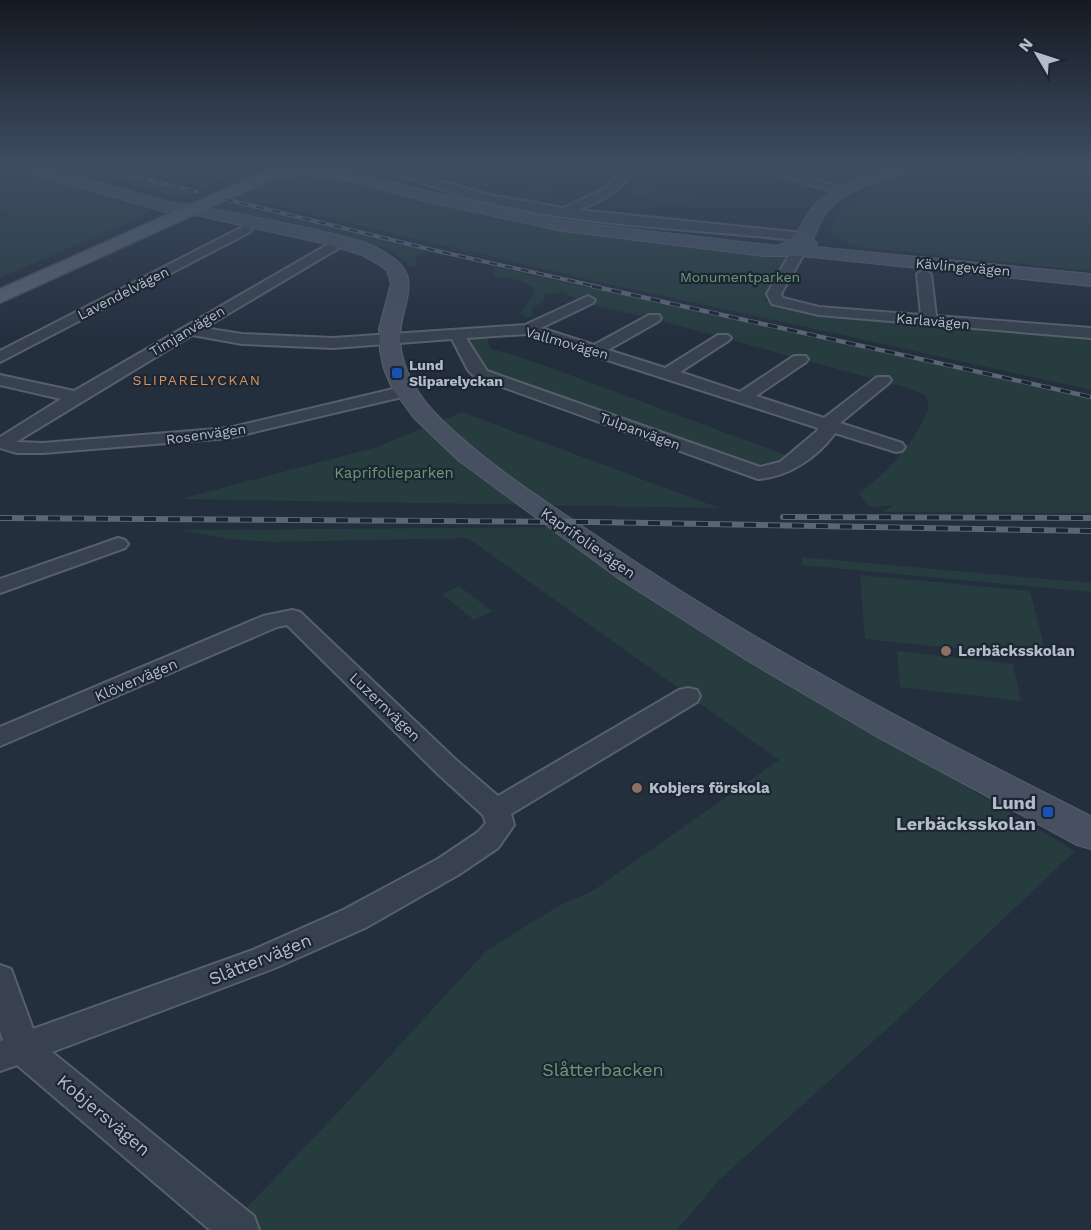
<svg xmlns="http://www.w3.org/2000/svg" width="1091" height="1230" font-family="'Work Sans',sans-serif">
  <rect width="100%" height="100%" fill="#242f3e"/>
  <g fill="#263c3f">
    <path d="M0,166H9L149,209L142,216L0,278V218L11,214L0,212Z"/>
    <path d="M67,166H84L190,193L171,195Z"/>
    <path d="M116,166H255L204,188Z"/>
    <path d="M552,166H582L583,172L580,176H565L536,206L511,201Z"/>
    <path d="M931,166H1091V271L857,247L830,234C832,228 835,218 839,213C861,186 899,175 931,166Z"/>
    <path d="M314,173L494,218L650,242L783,257L786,261L770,294L764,299L765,301L819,315L1091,336V390L591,280L234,196L279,176Z"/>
    <path d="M638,183L696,200L667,204L627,192Z"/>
    <path d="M224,200L427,250L415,258L417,265L413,268L396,254L381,247L217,207Z"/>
    <path d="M495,267L1091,399V513L884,512L893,505L870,507L859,494C893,466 911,449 929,408L926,396L907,388L654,319L587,304L563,292L546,294L543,301L532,309V316L526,318L521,313L532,296L535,288L520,280L493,276Z"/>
    <path d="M486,332L490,349L511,354L570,375L796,459L769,474L488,377L457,335Z"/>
    <path d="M462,412L719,508L180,499L377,447Z"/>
    <path d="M565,527L962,766L951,778L1075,851L898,1019L719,1180L677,1230H240L232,1223L343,1107L486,951L560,905L591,892L779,760L468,538L271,542L231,539L178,530Z"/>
    <path d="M801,557L1091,583V592L802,565Z"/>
    <path d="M860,575L1030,591L1047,658L865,639Z"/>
    <path d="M459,586L492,611L474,620L442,594Z"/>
    <path d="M897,651L1013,664L1021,701L900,687Z"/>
  </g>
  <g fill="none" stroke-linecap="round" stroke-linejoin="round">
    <defs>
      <g id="street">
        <path d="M383,166H398L442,182L490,195L564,208L607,187L621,174L626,166H636C624,190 603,200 579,210L804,233L810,237L804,241C676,226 541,227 420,182C409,177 392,174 383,166Z"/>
        <path d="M750,166H767L849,190L851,192L845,195L841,194Z"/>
        <path d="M246,225L250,226L252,229L250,232L0,362V351Z"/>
        <path d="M339,238L345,242L344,245L204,328L242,334L333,338L525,325L588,296L595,300L593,303L541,328L594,345L649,315H659L661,318L659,321L608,350L665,368L718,335H728L731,338L728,341L680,372L740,392L794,356H806L808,359L806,362L756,396L824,418L877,377H889L891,380L889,383L840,423L902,443L905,447L902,451L896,452L835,433C817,458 788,477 758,479L475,377L468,370L452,339L333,348L242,344L192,335L16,442L43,443L229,428L406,386L414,391L406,396L229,438L43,453H17L0,448V437L61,399L0,385V375L74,391ZM527,334L818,428L817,431L780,462L760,467L487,371L466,338Z"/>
        <path d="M798,248L805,252L781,294L783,298L819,307L921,315L917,274L924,270L931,274L936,316L1091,328V338L819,315L772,304L767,294L791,252Z"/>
        <path d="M118,538L125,540L128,544L125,548L0,593V579Z"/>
        <path d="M292,610L300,612L456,760L498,796L679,690L688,688L697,690L700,696L697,702L511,814L514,825L498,848L458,875L365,928L275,968L52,1052L254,1216L259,1230H210L17,1065L0,1071V1041L3,1040L0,1031V965L11,969L33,1029L253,950L343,910L438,859L478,832L486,823L483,815L438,774L287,625L277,627L0,746V727L263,616Z"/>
      </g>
      <g id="secondary">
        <path d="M12,166H37L173,203L191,204C233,213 275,221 316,230C342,236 370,241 392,257C426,280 397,311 400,342C403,374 421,400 443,421C490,467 548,503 601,539C757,645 923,732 1091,816V849L1077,845L876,736L745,659L618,578L458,460L414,418L392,388L384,369L380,351L379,329L391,283L387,271L381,266L362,255L331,245L191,214L166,212L15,169Z"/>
        <path d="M303,166H329L430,192L563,221L777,246C803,236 797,226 813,207C828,189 873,169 896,166C904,165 912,166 920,166L917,169C888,178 846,187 826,213C820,220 818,230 813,238L817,243L816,247L1091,274V286L803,256H764L563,231L428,202L306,169Z"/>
      </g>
      <path id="primary" d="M276,166C292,166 347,164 357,176L349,181L301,175L273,179L0,303V289Z"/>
    </defs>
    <use href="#street" stroke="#565f6c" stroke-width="4"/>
    <use href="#secondary" stroke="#565f6c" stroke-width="2"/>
    <use href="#primary" stroke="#414a57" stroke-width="3"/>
    <use href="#street" fill="#38414e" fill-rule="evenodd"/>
    <use href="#secondary" fill="#465061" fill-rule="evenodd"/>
    <use href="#primary" fill="#56606e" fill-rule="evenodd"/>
    <defs>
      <g id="rail-far2">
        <path d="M93,166L197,192"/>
        <path d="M225,199L437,251L599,287"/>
      </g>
      <path id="rail-far1" d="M592,286L1091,397"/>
      <g id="rail">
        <path d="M783,517L1091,518"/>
        <path d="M0,518L593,522L1091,531"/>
      </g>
    </defs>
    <use href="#rail-far2" stroke="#5a6575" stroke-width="4"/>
    <use href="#rail-far1" stroke="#5a6575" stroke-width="4.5"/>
    <use href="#rail" stroke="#5a6575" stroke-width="6"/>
    <use href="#rail-far2" stroke="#1d2633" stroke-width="2" stroke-dasharray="8" stroke-linecap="butt"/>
    <use href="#rail-far1" stroke="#1d2633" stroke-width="3" stroke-dasharray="10" stroke-linecap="butt"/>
    <use href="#rail" stroke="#1d2633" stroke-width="4" stroke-dasharray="12" stroke-linecap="butt"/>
  </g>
  <linearGradient id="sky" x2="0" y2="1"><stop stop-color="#141a22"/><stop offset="0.49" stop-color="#3f4d63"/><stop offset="1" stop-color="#3f4d63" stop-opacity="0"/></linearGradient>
  <rect width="1091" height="338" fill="url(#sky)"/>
  <g fill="#1a4fb4" stroke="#1d2633" stroke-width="2">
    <rect x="391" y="367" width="12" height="12" rx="3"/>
    <rect x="1042" y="806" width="12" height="12" rx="3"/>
  </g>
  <g fill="#8d6e63" stroke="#1d2633" stroke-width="2">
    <circle cx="946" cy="651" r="6"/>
    <circle cx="637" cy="788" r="6"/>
  </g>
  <g text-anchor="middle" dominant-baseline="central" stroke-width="4.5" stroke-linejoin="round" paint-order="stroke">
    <g font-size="14" fill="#b4bcc9" stroke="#1d2633">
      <text transform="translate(963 267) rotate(5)">Kävlingevägen</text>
      <text transform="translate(123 293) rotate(-27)">Lavendelvägen</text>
      <text transform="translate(933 321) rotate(5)">Karlavägen</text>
      <text transform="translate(187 331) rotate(-31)">Timjanvägen</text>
      <text transform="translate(567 343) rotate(16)">Vallmovägen</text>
      <text transform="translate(640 431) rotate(20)">Tulpanvägen</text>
      <text transform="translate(206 434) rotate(-8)">Rosenvägen</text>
    </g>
    <g font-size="14" fill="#6b9a76" stroke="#1d2633">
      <text x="740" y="277">Monumentparken</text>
    </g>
    <g font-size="14" font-weight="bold" fill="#b4bcc9" stroke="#1d2633" text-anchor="start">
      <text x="409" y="365">Lund<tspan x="409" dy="16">Sliparelyckan</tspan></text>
    </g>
    <g font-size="14" letter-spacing="1.5" fill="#d59563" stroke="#1d2633">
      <text x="197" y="380">SLIPARELYCKAN</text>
    </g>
    <g font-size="15" fill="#6b9a76" stroke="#1d2633">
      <text x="394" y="473">Kaprifolieparken</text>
    </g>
    <g font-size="15" fill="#b4bcc9" stroke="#1d2633">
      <text transform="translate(588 543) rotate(35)">Kaprifolievägen</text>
      <text transform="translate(136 680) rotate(-23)">Klövervägen</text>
      <text transform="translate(385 707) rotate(44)">Luzernvägen</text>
    </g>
    <g font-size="15" font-weight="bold" fill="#b4bcc9" stroke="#1d2633" text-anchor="start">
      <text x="958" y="651">Lerbäcksskolan</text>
      <text x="649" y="788">Kobjers förskola</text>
    </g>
    <g font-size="18" font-weight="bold" fill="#b4bcc9" stroke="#1d2633" text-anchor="end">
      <text x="1036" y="802">Lund<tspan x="1036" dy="21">Lerbäcksskolan</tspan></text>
    </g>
    <g font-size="18" fill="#b4bcc9" stroke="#1d2633">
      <text transform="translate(260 959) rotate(-22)">Slåttervägen</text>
      <text transform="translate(104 1115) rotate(40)">Kobjersvägen</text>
    </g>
    <g font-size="18" fill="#6b9a76" stroke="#1d2633">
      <text x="603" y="1069">Slåtterbacken</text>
    </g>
  </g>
  <g transform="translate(1037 54) rotate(309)" stroke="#1d2633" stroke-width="4.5" paint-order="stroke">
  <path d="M0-4.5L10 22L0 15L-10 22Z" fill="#b4bcc9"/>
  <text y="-9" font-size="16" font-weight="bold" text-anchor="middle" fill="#b4bcc9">N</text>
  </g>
</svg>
